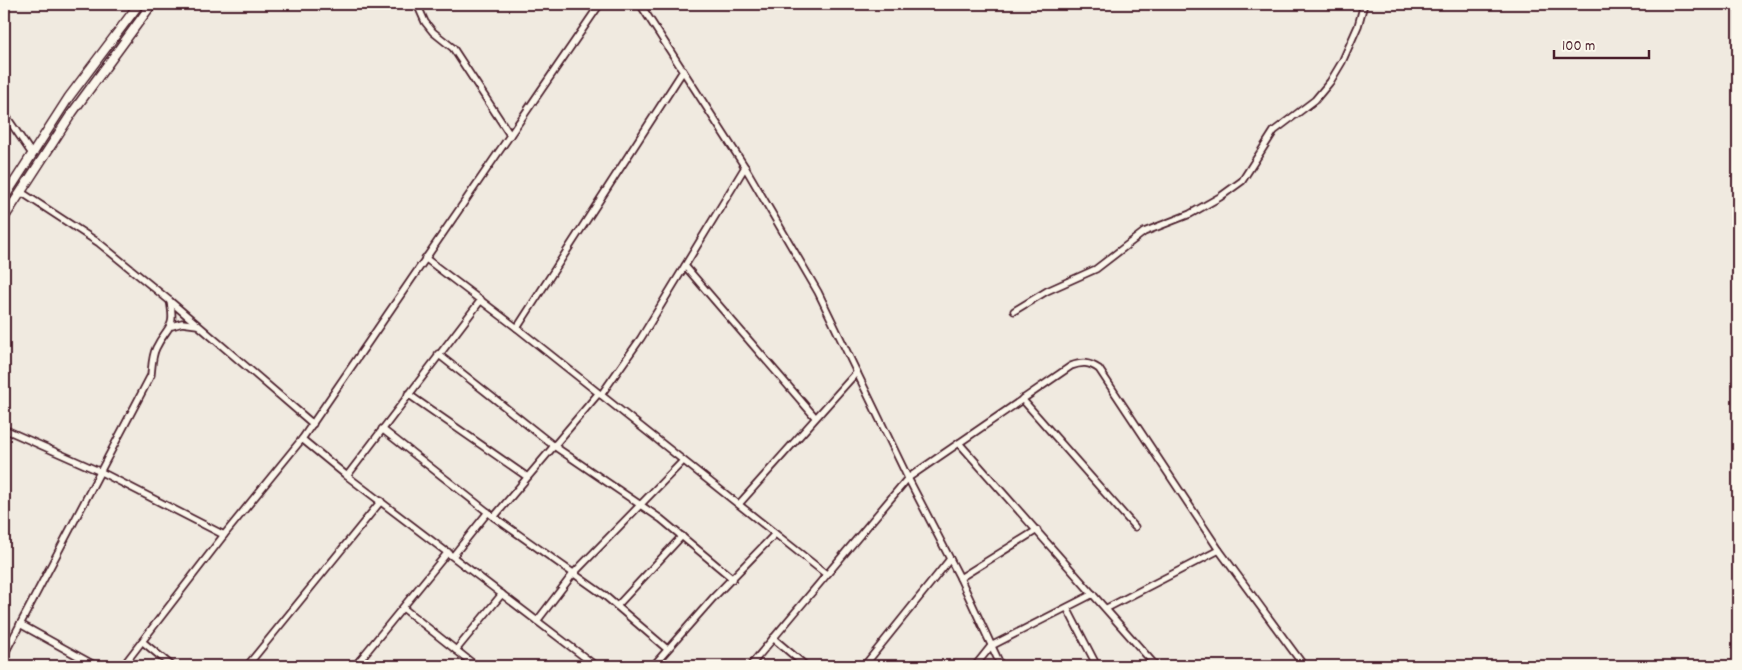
<svg xmlns="http://www.w3.org/2000/svg" width="1742" height="670" font-family="Dekko,sans-serif">
  <rect width="100%" height="100%" fill="#f0eae0"/>
  <filter id="ink" filterUnits="userSpaceOnUse"><feTurbulence type="fractalNoise" baseFrequency=".02" numOctaves="2"/><feDisplacementMap in="SourceGraphic" scale="10" xChannelSelector="R" yChannelSelector="G"/><feConvolveMatrix kernelMatrix="1 2 1 2 8 2 1 2 1" color-interpolation-filters="sRGB"/></filter>
  <g filter="url(#ink)">
    <g fill="none" stroke-linecap="round" stroke-linejoin="round">
      <defs>
        <g id="minor">
          <path d="M417,4L425,22L433,32L453,48L510,135"/>
          <path d="M640,4L745,167L818,292L908,478L960,578L1001,666"/>
          <path d="M4,113L32,154"/>
          <path d="M21,192L99,243L170,301L313,424"/>
          <path d="M425,258L517,328L826,574"/>
          <path d="M685,266L815,417"/>
          <path d="M1014,311L1047,291L1096,269L1144,232L1190,214L1220,197L1242,181L1274,131L1315,100L1330,82L1342,62L1358,26L1364,4"/>
          <path d="M172,326L182,323L197,325"/>
          <path d="M517,328L683,71"/>
          <path d="M438,354L554,446L661,519L733,579"/>
          <path d="M408,394L526,476"/>
          <path d="M601,395L641,338L745,167"/>
          <path d="M1022,399L1135,527"/>
          <path d="M4,429L101,472L224,535"/>
          <path d="M382,429L494,517L604,595L667,649"/>
          <path d="M302,439L347,476L596,666"/>
          <path d="M959,443L1071,366C1082,362 1089,362 1099,369L1219,550L1304,666"/>
          <path d="M347,476L481,300"/>
          <path d="M739,504L857,372"/>
          <path d="M494,517L598,394"/>
          <path d="M453,556L488,512"/>
          <path d="M960,578L1037,530"/>
          <path d="M617,606L682,536"/>
          <path d="M403,608L476,666"/>
          <path d="M1067,608L1097,666"/>
          <path d="M1107,608L1219,550"/>
          <path d="M537,621L573,574L683,461"/>
          <path d="M20,624L96,666"/>
          <path d="M773,638L806,666"/>
          <path d="M143,642L172,666"/>
          <path d="M456,650L502,594"/>
          <path d="M4,655L151,375C152,366 152,356 156,348C167,325 176,331 170,301"/>
          <path d="M360,660L369,666"/>
          <path d="M123,666L224,535L302,439L600,4"/>
          <path d="M247,666L381,501"/>
          <path d="M355,666L448,552"/>
          <path d="M653,666L713,598L775,534"/>
          <path d="M750,666L908,478L959,443L1156,666"/>
          <path d="M864,666L950,559"/>
          <path d="M975,666L991,646L1093,594"/>
        </g>
        <g id="secondary">
          <path d="M4,198L69,97L139,4"/>
          <path d="M4,218L72,113L152,4"/>
        </g>
      </defs>
      <use href="#minor" stroke="#4a1f2b" stroke-width="9"/>
      <use href="#secondary" stroke="#4a1f2b" stroke-width="11"/>
      <use href="#minor" stroke="#fbf7ec" stroke-width="5.5"/>
      <use href="#secondary" stroke="#fbf7ec" stroke-width="8"/>
    </g>
  </g>
  <rect width="1742" height="670" fill="none" stroke="#fbf7ec" stroke-width="20"/>
  <rect x="10" y="10" width="1722" height="650" fill="none" stroke="#4a1f2b" stroke-width="2" filter="url(#ink)"/>
  <path d="M1554 50v8h95v-8" fill="none" stroke="#4a1f2b" stroke-width="2.5"/>
  <text x="1562" y="50" font-size="15" fill="#4a1f2b" stroke="#fbf7ec" stroke-width="4" paint-order="stroke">100 m</text>
</svg>
